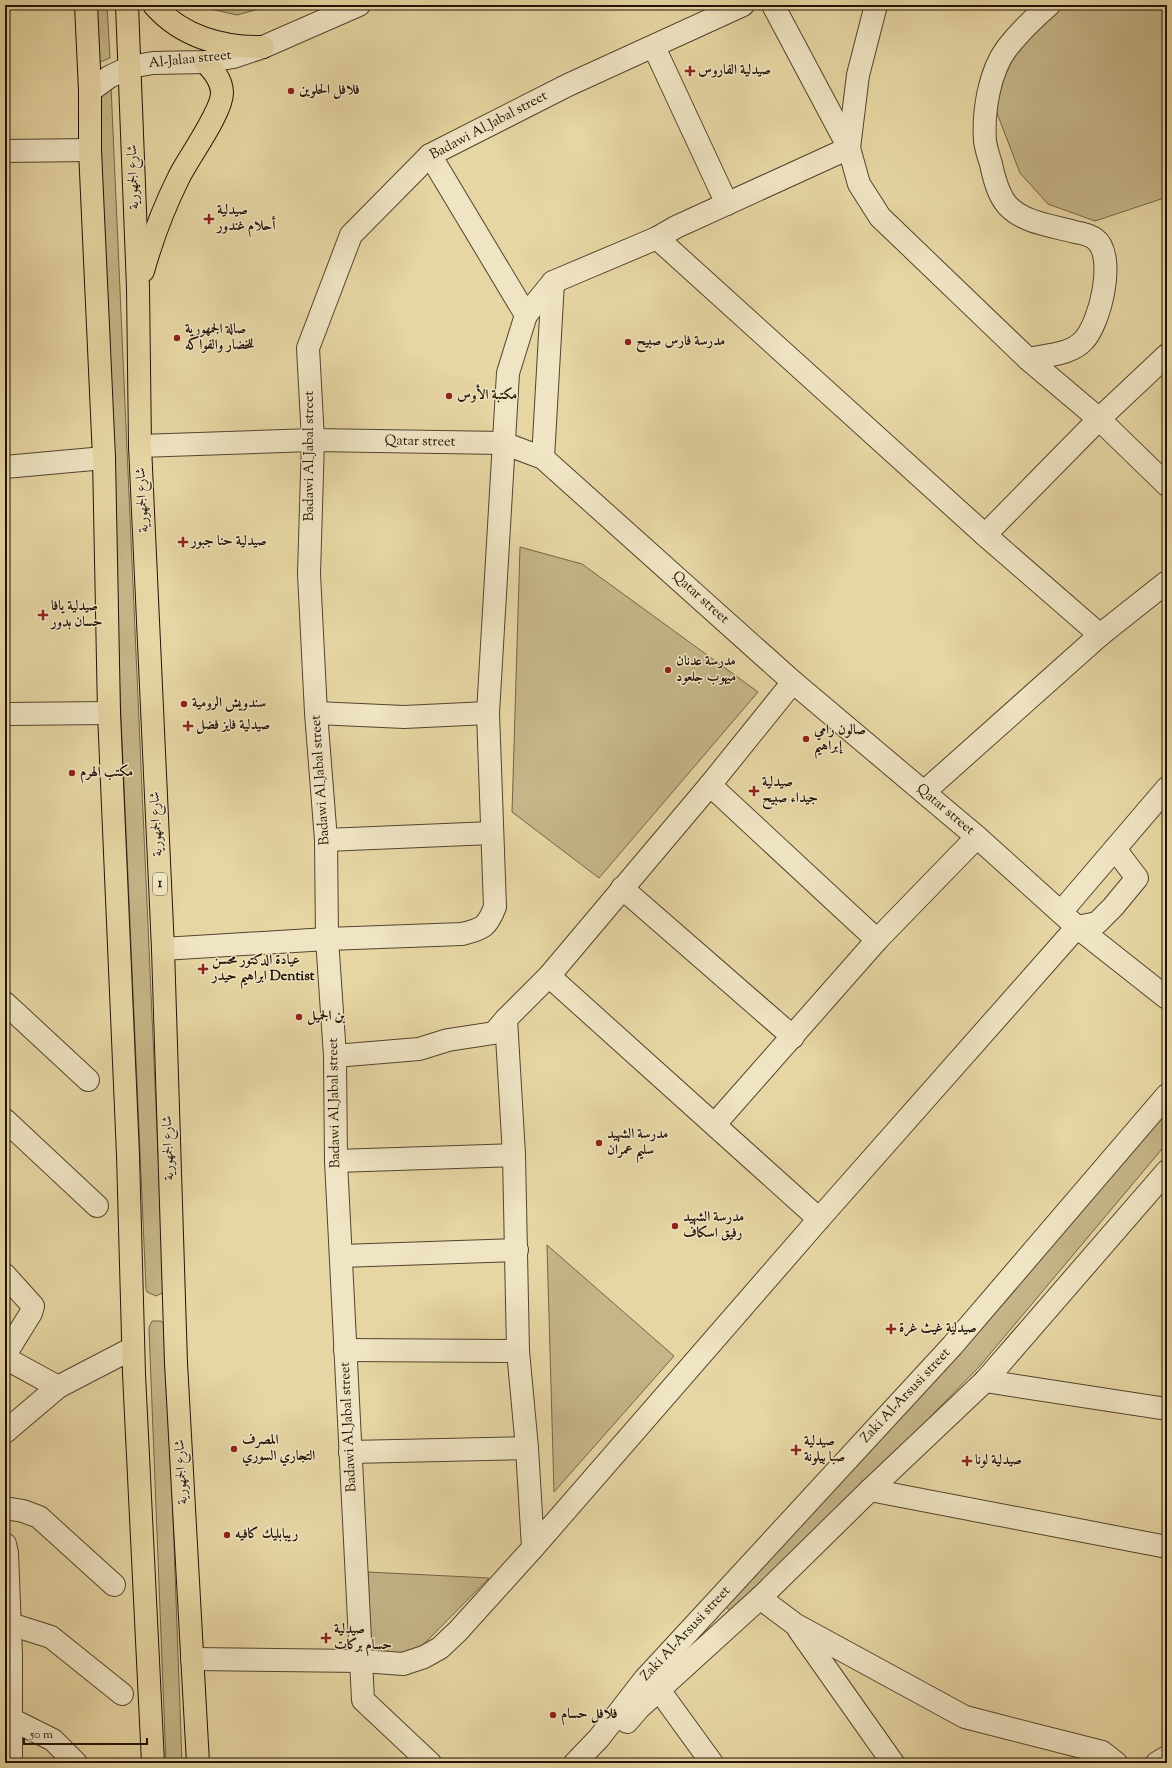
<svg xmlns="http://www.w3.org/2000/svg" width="1172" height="1768" font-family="'Sorts Mill Goudy',Amiri,serif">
  <rect width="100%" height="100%" fill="#e6d6a3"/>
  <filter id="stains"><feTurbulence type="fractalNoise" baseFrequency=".005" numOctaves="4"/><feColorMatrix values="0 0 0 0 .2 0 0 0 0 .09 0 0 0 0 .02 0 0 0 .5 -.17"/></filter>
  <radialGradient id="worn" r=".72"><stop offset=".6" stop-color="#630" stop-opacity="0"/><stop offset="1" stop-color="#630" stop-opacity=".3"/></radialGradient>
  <g fill="#c5b588" stroke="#746447">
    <path d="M92,5H107L110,58L95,64Z"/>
    <path d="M193,5H273L237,15Z"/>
    <path d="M1032,5H1151L1167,13V197L1095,221L1048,204L1020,173L995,108L1003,37Z"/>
    <path d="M111,86L164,1288L162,1293L156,1296L147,1292L146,1289L94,98Z"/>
    <path d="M520,547L582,564L758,692L599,878L512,812Z"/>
    <path d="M1167,1110V1143L979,1367L736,1615L726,1607Z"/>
    <path d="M547,1245L674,1356L554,1492Z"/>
    <path d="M152,1321H161L166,1327L182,1763H166L149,1328Z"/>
    <path d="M368,1572L489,1578L414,1654L371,1658Z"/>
  </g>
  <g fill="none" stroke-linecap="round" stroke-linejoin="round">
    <defs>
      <g id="minor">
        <path d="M773,5L849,148L859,184L880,217L1028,359L1099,419L1167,485"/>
        <path d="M654,47L727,204"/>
        <path d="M90,91L109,77L130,67L153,63L205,62L233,57L263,47L359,5"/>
        <path d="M5,151L90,150"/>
        <path d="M430,155L526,315"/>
        <path d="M657,238L985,535L1100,635"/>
        <path d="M1028,359C1046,355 1071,355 1084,340C1100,323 1117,255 1095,239C1090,235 1081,233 1075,232C1054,226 1024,223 1008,206C998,195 994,178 991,164C989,157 986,149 985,141C983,112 989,72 1007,48C1019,33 1034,18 1049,5"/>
        <path d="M140,446L313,440L503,443L543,458L793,682L977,837L1077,927L1167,998"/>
        <path d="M543,458L553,282"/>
        <path d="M5,467L104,458"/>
        <path d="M985,535L1099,419L1167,355"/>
        <path d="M316,713L404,717L488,713"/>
        <path d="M5,714L109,713"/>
        <path d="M710,785L877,940"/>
        <path d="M924,792L1100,635L1167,582"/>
        <path d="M326,840L492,833"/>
        <path d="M622,888L793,1037"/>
        <path d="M1061,912L1167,788"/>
        <path d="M163,949L327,939L462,934C483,929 487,927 495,907L488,713L508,373L526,315L553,282L657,238L676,227L849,148L858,75L876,5"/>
        <path d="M549,976L819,1219"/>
        <path d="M5,1003L88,1080"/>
        <path d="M335,1056L419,1049L448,1040L494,1033L506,1019"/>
        <path d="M5,1120L97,1206"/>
        <path d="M715,1124L877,940L977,837"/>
        <path d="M336,1161L514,1155"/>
        <path d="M341,1256L517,1250"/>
        <path d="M5,1275L33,1306L31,1313L5,1355"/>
        <path d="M345,1350L518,1351"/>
        <path d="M5,1358L58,1387L133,1348"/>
        <path d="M985,1381L1167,1409"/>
        <path d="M5,1432L58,1387"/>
        <path d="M350,1452L527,1448"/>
        <path d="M870,1490L1167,1547"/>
        <path d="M5,1508L23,1511L39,1517L114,1585"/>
        <path d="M5,1544L7,1553L11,1655V1763"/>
        <path d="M533,1548L527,1448L518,1351L514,1155L506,1019L549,976L710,785L793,682"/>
        <path d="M760,1598L796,1625L965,1717L1102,1752L1116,1763"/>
        <path d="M10,1624L51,1637L122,1694"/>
        <path d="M799,1630L893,1763"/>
        <path d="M192,1659L362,1661L403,1664L424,1657L440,1648L458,1631L533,1548L819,1219L1077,927L1097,923L1113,907L1137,878L1115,849"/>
        <path d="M659,1690L712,1763"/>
        <path d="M11,1719L53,1740L76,1763"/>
        <path d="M627,1722L640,1707L760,1598L870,1490L985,1381L1167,1171"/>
        <path d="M430,1763L363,1700L336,1161L335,1056L327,939L326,840L316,713L309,574L313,440L308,348L351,235L430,155L568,85L743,5"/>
        <path d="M575,1763L599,1738L644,1680L952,1346L1167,1095"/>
        <path d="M1157,1763L1167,1757"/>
      </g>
      <g id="major">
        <path d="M86,5L90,91V150L104,458L109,713L128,1155L134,1374L153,1763"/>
        <path d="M127,5L138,288L140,446L163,949L176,1363L198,1763"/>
        <path d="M154,5C182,37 223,48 263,47"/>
        <path d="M143,271C152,239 164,207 179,177C189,157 222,112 222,93C222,80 213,70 205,62"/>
      </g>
    </defs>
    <use href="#minor" stroke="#53442d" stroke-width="24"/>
    <use href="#major" stroke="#221306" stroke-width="24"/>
    <use href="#minor" stroke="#efe4c3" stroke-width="22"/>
    <use href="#major" stroke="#e6d6a3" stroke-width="22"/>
  </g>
  <g fill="#8f2418" stroke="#efe4c3" stroke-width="1.5">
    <path d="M688 65h4v4h4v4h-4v4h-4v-4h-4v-4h4z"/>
    <circle cx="291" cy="91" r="4"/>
    <path d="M207 213h4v4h4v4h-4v4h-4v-4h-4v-4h4z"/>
    <circle cx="177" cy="338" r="4"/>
    <circle cx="628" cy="342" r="4"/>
    <circle cx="449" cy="396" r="4"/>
    <path d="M181 536h4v4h4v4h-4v4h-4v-4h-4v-4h4z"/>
    <path d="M41 609h4v4h4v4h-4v4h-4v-4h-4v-4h4z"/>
    <circle cx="668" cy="670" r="4"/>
    <circle cx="184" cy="704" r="4"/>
    <path d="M186 720h4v4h4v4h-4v4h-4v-4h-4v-4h4z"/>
    <circle cx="806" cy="739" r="4"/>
    <circle cx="72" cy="773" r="4"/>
    <path d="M752 785h4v4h4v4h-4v4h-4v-4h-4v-4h4z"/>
    <path d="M201 963h4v4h4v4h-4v4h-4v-4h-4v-4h4z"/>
    <circle cx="299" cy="1017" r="4"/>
    <circle cx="599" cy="1143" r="4"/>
    <circle cx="675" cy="1226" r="4"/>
    <path d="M889 1323h4v4h4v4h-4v4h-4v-4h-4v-4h4z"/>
    <circle cx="234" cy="1449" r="4"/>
    <path d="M794 1444h4v4h4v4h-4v4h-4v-4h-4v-4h4z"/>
    <path d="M965 1455h4v4h4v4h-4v4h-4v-4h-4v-4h4z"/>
    <circle cx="227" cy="1535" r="4"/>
    <path d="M324 1632h4v4h4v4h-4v4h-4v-4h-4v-4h4z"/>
    <circle cx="553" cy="1715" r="4"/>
  </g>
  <g text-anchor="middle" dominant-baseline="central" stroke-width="3" stroke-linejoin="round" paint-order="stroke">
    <rect fill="#efe4c3" stroke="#60523f" stroke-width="1" x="153" y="873" width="14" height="22" rx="3"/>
    <g font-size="13" font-weight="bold" fill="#221306">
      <text x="160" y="884">1</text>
    </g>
    <g font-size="14" fill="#221306" stroke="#efe4c3">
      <text transform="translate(190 60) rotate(-6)">Al-Jalaa street</text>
      <text transform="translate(489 126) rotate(-28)">Badawi Al_Jabal street</text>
      <text transform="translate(134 177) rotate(-92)">شارع الجمهورية</text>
      <text transform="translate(420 442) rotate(1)">Qatar street</text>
      <text transform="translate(310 456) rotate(-90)">Badawi Al_Jabal street</text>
      <text transform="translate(143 500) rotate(-93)">شارع الجمهورية</text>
      <text transform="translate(700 598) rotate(42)">Qatar street</text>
      <text transform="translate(321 780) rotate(-94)">Badawi Al_Jabal street</text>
      <text transform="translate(945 810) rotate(40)">Qatar street</text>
      <text transform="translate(157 824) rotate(-93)">شارع الجمهورية</text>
      <text transform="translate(335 1103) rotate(-91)">Badawi Al_Jabal street</text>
      <text transform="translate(169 1148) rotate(-92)">شارع الجمهورية</text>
      <text transform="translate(906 1396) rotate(-47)">Zaki Al-Arsusi street</text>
      <text transform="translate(349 1427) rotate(-93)">Badawi Al_Jabal street</text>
      <text transform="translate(182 1472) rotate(-93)">شارع الجمهورية</text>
      <text transform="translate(686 1634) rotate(-47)">Zaki Al-Arsusi street</text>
    </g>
    <g font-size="14" font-weight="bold" fill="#221306" stroke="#efe4c3" text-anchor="start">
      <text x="698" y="71">صيدلية الفاروس</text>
      <text x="299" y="91">فلافل الحلوين</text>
      <text x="217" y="211">صيدلية<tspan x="217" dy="16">أحلام غندور</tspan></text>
      <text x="185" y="330">صالة الجمهورية<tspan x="185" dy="16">للخضار والفواكه</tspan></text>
      <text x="636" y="342">مدرسة فارس صبيح</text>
      <text x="457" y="396">مكتبة الأوس</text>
      <text x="191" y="542">صيدلية حنا جبور</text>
      <text x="51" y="607">صيدلية يافا<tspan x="51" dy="16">حسان بدور</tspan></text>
      <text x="676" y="662">مدرسة عدنان<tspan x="676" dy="16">ميهوب جلعود</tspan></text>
      <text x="192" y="704">سندويش الرومية</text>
      <text x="196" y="726">صيدلية فايز فضل</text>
      <text x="814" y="731">صالون رامي<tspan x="814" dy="16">إبراهيم</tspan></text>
      <text x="80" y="773">مكتب الهرم</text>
      <text x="762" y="783">صيدلية<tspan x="762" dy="16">جيداء صبيح</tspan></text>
      <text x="212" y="961">عيادة الدكتور محسن<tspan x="212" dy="16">ابراهيم حيدر Dentist</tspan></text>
      <text x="307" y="1017">بن الجميل</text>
      <text x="607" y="1135">مدرسة الشهيد<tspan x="607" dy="16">سليم عمران</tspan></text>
      <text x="683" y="1218">مدرسة الشهيد<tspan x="683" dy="16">رفيق اسكاف</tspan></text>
      <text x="899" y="1329">صيدلية غيث غرة</text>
      <text x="242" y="1441">المصرف<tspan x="242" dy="16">التجاري السوري</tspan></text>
      <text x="804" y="1442">صيدلية<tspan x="804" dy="16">صبا بيلونة</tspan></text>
      <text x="975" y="1461">صيدلية لونا</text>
      <text x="235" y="1535">ريبابليك كافيه</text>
      <text x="334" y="1630">صيدلية<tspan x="334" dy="16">حسام بركات</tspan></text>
      <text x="561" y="1715">فلافل حسام</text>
    </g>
  </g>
  <rect width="1172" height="1768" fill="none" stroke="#e6d6a3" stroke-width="20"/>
  <rect x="6" y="6" width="1160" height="1756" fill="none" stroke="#221306" stroke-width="2"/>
  <rect x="10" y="10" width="1152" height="1748" fill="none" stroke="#221306"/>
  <path d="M24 1738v6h123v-6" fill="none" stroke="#221306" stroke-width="2"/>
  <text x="30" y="1738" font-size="12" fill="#221306" stroke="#efe4c3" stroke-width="3" paint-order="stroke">50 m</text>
  <rect width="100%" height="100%" filter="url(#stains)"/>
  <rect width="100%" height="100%" fill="url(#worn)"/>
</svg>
